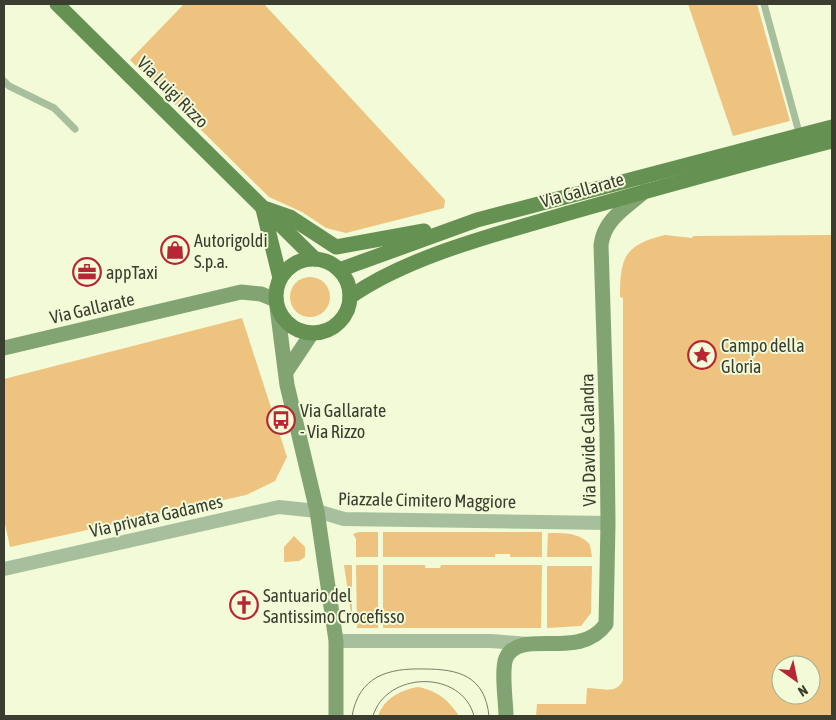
<svg xmlns="http://www.w3.org/2000/svg" width="836" height="720" font-family="'Asap Condensed',sans-serif">
  <rect width="100%" height="100%" fill="#f2fad7"/>
  <g fill="#edc37f" fill-rule="evenodd">
    <path d="M184,4H264L445,200L444,208L346,233L326,228L302,212L269,197L130,60Z"/>
    <path d="M688,4H757L790,121L733,136Z"/>
    <path d="M665,235L692,238L693,236L832,235V716H536L537,704H586L587,688C600,688 617,695 623,680V298L620,297C620,256 625,245 665,235ZM781,665H811V695H781Z"/>
    <circle cx="310" cy="297" r="20"/>
    <path d="M242,318L287,457L275,481L246,495L10,547L4,519V379Z"/>
    <path d="M359,532H378V557H356V539L353,534Z"/>
    <path d="M383,532H542V557H510V554H495V557H383Z"/>
    <path d="M548,533C562,533 580,532 590,545L592,557H547Z"/>
    <path d="M294,536L305,547V557L299,561L284,562V547Z"/>
    <path d="M344,565H352V620Z"/>
    <path d="M356,565H378V628H357Z"/>
    <path d="M383,565H425V568H440L441,565H542L541,628H383Z"/>
    <path d="M547,566H592L591,613L581,626L547,628Z"/>
    <path d="M418,687C438,691 448,700 459,716H378C384,698 401,690 418,687Z"/>
  </g>
  <g fill="none" stroke-linecap="round" stroke-linejoin="round">
    <g stroke="#a7bf9d" stroke-width="7">
      <path d="M764,4L800,136"/>
      <path d="M4,81L9,86L54,108L75,129"/>
    </g>
    <g stroke="#a7bf9d" stroke-width="14">
      <path d="M4,569L279,507L317,511L344,519L608,523"/>
      <path d="M336,641H491L528,644"/>
    </g>
    <g stroke="#81a472" stroke-width="15">
      <path d="M277,307L287,385L317,511L336,641V716"/>
      <path d="M4,348L241,292L261,294L276,300"/>
      <path d="M286,372L312,333"/>
      <path d="M506,716C506,703 501,670 506,658C520,627 579,662 606,624L608,523L607,435L601,245C604,219 626,208 645,191"/>
    </g>
    <g stroke="#659152" stroke-width="15">
      <path d="M57,4L315,259"/>
      <path d="M263,209L280,278"/>
      <path d="M267,209L290,217L336,247L424,231"/>
      <circle cx="313" cy="296" r="37"/>
      <path d="M339,270L477,220L832,127"/>
      <path d="M350,297C408,256 497,234 565,214C654,189 743,164 832,141"/>
    </g>
    <g stroke="#797d68" stroke-width="1">
      <path d="M352,716C359,676 388,668 424,669C459,669 485,676 489,716"/>
      <path d="M373,716C386,671 462,669 474,716"/>
    </g>
  </g>
  <defs>
    <symbol id="shop-ring" viewBox="-11 -11 22 22"><circle r="9.5" fill="#f2fad7" stroke="#b82636" stroke-width="1.5"/><path d="M-5-2.5h2.3a2.7 3.5 0 0 1 5.4 0H5L5.5 6h-11ZM-1.5-2.5h3a1.5 2.3 0 0 0-3 0Z" fill="#b82636"/></symbol>
    <symbol id="office-ring" viewBox="-11 -11 22 22"><circle r="9.5" fill="#f2fad7" stroke="#b82636" stroke-width="1.5"/><path d="M-6-3h4V-5.5h4V-3h4V5H-6ZM-1-4.5V-3h2v-1.5ZM-6 0V1H6V0Z" fill="#b82636"/></symbol>
    <symbol id="sight-ring" viewBox="-11 -11 22 22"><circle r="9.5" fill="#f2fad7" stroke="#b82636" stroke-width="1.5"/><path d="M0-6L1.8-2.2L6-1.7L2.9 1.2L3.7 5.4L0 3.3L-3.7 5.4L-2.9 1.2L-6-1.7L-1.8-2.2Z" fill="#b82636"/></symbol>
    <symbol id="bus-ring" viewBox="-11 -11 22 22"><circle r="9.5" fill="#f2fad7" stroke="#b82636" stroke-width="1.5"/><path d="M-5-6H5V4H4V6H2V4H-2V6H-4V4H-5ZM-3.5-4V0h7V-4ZM-3.5 1.2v1.5H-2V1.2ZM2 1.2v1.5H3.5V1.2Z" fill="#b82636"/></symbol>
    <symbol id="church-ring" viewBox="-11 -11 22 22"><circle r="9.5" fill="#f2fad7" stroke="#b82636" stroke-width="1.5"/><path d="M-1.2-6h2.4v3.5h3.3v2.4h-3.3V6h-2.4V-.1h-3.3v-2.4h3.3Z" fill="#b82636"/></symbol>
  </defs>
  <g fill-rule="evenodd">
    <use href="#shop-ring" x="159" y="234" width="32" height="32"/>
    <use href="#office-ring" x="71" y="256" width="32" height="32"/>
    <use href="#sight-ring" x="686" y="339" width="32" height="32"/>
    <use href="#bus-ring" x="265" y="404" width="32" height="32"/>
    <use href="#church-ring" x="228" y="589" width="32" height="32"/>
  </g>
  <g text-anchor="middle" dominant-baseline="central" stroke-width="4" stroke-linejoin="round" paint-order="stroke">
    <g font-size="18" fill="#3a3d2f" stroke="#f2fad7">
      <text transform="translate(173 92) rotate(45)">Via Luigi Rizzo</text>
      <text transform="translate(582 190) rotate(-16)">Via Gallarate</text>
      <text transform="translate(92 308) rotate(-13)">Via Gallarate</text>
      <text transform="translate(588 440) rotate(-91)">Via Davide Calandra</text>
      <text transform="translate(427 500) rotate(1)">Piazzale Cimitero Maggiore</text>
      <text transform="translate(156 516) rotate(-13)">Via privata Gadames</text>
    </g>
    <g font-size="18" fill="#3a3d2f" stroke="#f2fad7" text-anchor="start">
      <text x="194" y="240">Autorigoldi<tspan x="194" dy="21">S.p.a.</tspan></text>
      <text x="106" y="272">appTaxi</text>
      <text x="721" y="345">Campo della<tspan x="721" dy="21">Gloria</tspan></text>
      <text x="300" y="410">Via Gallarate<tspan x="300" dy="21">- Via Rizzo</tspan></text>
      <text x="263" y="595">Santuario del<tspan x="263" dy="21">Santissimo Crocefisso</tspan></text>
    </g>
  </g>
  <rect width="836" height="720" fill="none" stroke="#3a3d2f" stroke-width="10"/>
  <g transform="translate(796 680) rotate(147)"><circle r="24" fill="#f2fad7" stroke="#a8ae94"/>
  <path d="M0-4L9 19L0 12L-9 19Z" fill="#b82636"/>
  <text y="-8" font-size="14" font-weight="bold" text-anchor="middle" fill="#3a3d2f">N</text>
  </g>
</svg>
